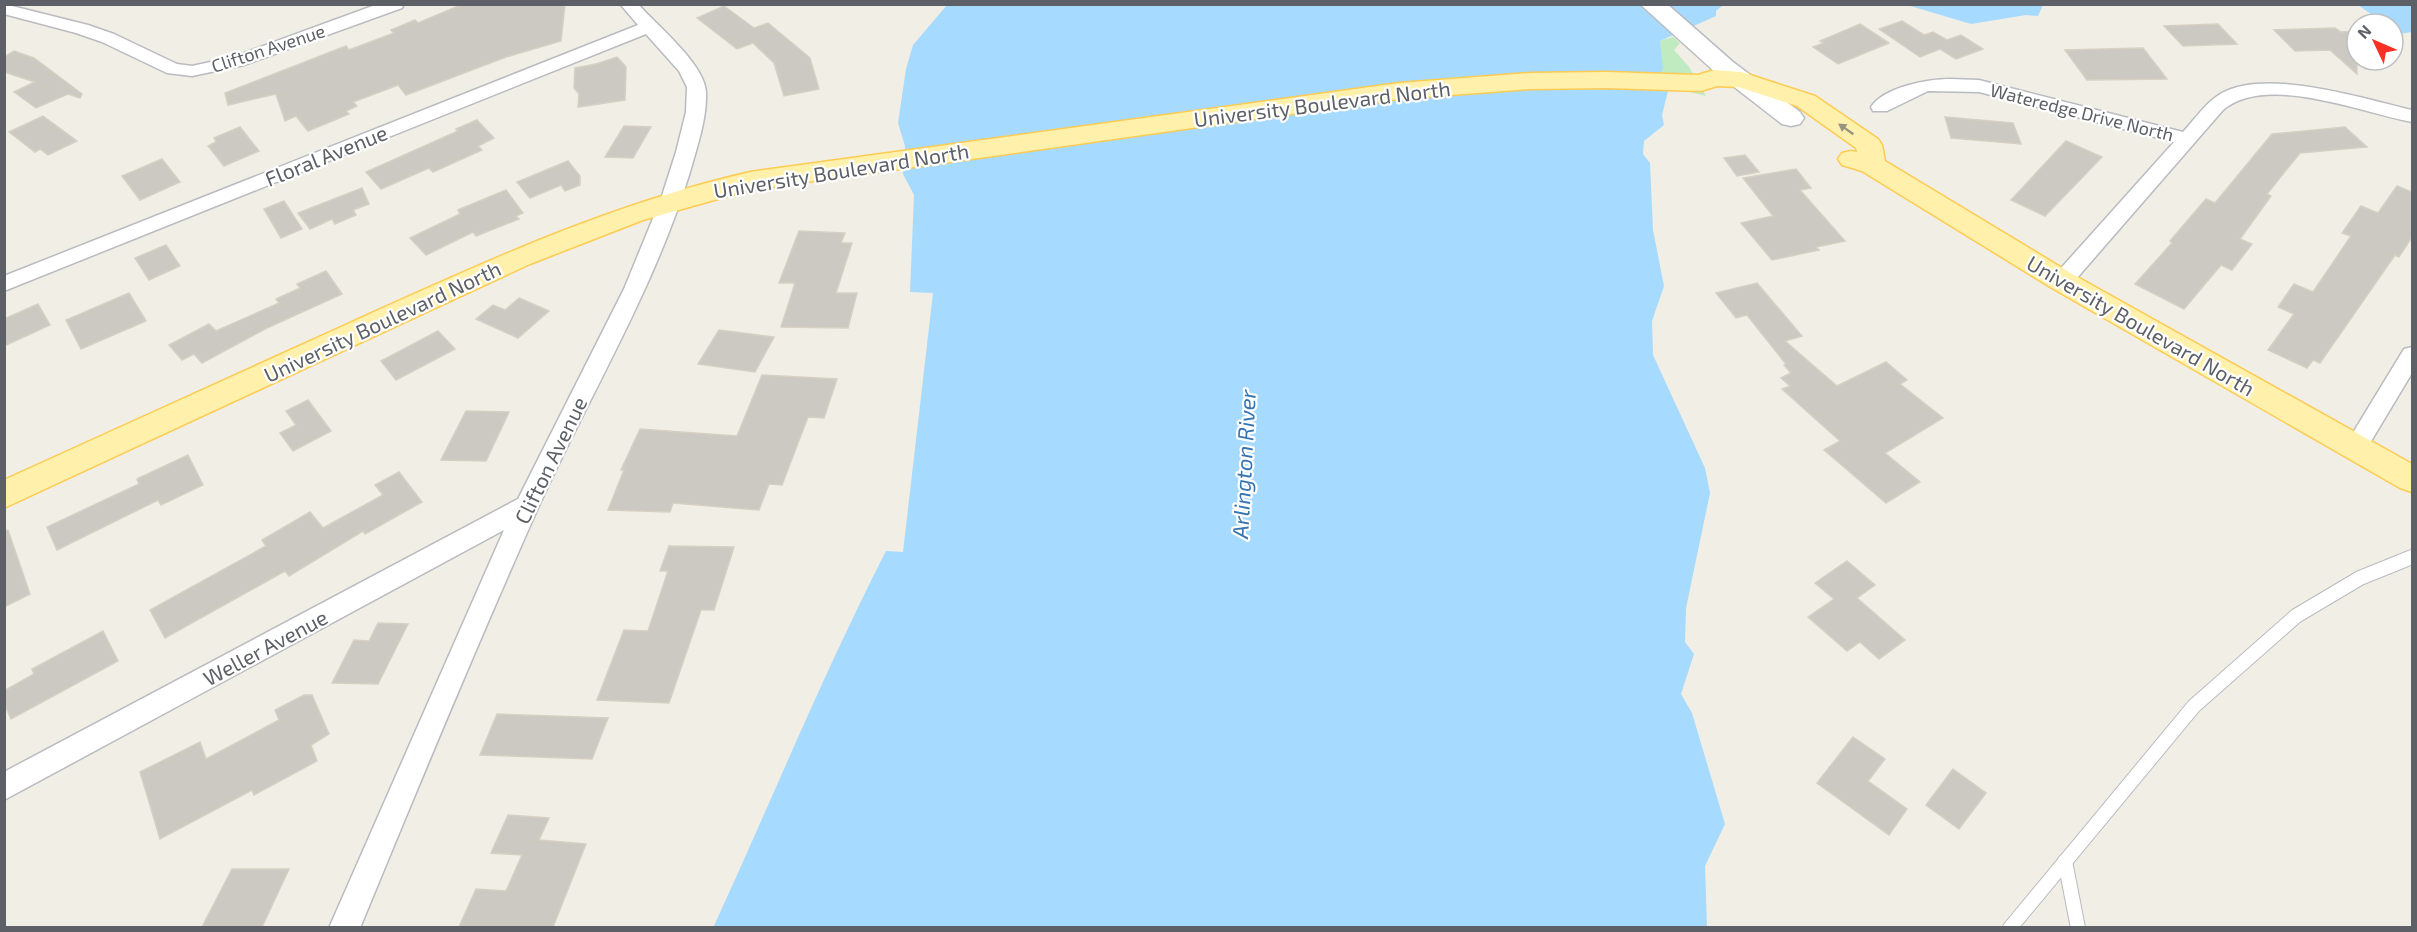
<svg xmlns="http://www.w3.org/2000/svg" width="2417" height="932" font-family="'Exo 2',sans-serif">
  <rect width="100%" height="100%" fill="#f1eee5"/>
  <path fill="#c0eac0" d="M1673,37L1680,43L1674,50L1689,67L1706,96L1669,87L1661,72L1660,41Z"/>
  <g fill="#a7daff">
    <path d="M947,5H1728H1723L1716,11V16L1660,41L1663,68L1661,72L1669,87L1662,115L1664,125L1644,141L1643,154L1650,163L1653,230L1664,286L1652,321L1653,355L1705,468L1710,493L1686,608L1685,642L1694,654L1681,694L1692,713L1725,824L1705,866L1707,927L713,928C771,802 823,674 886,551L903,552L933,293L910,292L914,195L903,174L905,146L898,123L906,69L913,45Z"/>
    <path d="M1907,5H2043L2038,16L2026,15L1971,24Z"/>
    <path d="M2358,5H2412V32L2399,34L2393,30V24H2385Z"/>
  </g>
  <g fill="#ccc8c2" stroke="#d6d0c3" stroke-width="1.5">
    <path d="M463,4H565L561,41L506,57L406,95L398,85L353,102L357,106L346,111L349,114L308,131L296,116L285,121L276,94L228,105L225,93L346,46L349,50L394,33L391,30L415,20L418,23Z"/>
    <path d="M724,6L754,28L768,23L810,58L819,89L784,96L774,63L753,43L737,49L697,18Z"/>
    <path d="M1902,21L1924,35L1933,32L1947,40L1961,35L1983,49L1956,59L1940,49L1920,57L1879,29Z"/>
    <path d="M1860,24L1889,43L1838,64L1813,47L1824,43L1820,41Z"/>
    <path d="M2218,24L2237,44L2183,46L2164,26Z"/>
    <path d="M2335,28L2341,32L2357,31V74L2330,50L2295,51L2274,30Z"/>
    <path d="M2143,48L2167,79L2087,80L2065,50Z"/>
    <path d="M14,51L34,58L82,94L80,98L68,94L36,108L14,92L35,82L4,72V57Z"/>
    <path d="M617,57L626,67L625,100L578,107L579,94L574,88L575,68L596,64Z"/>
    <path d="M43,116L77,141L48,155L40,149L35,152L9,132Z"/>
    <path d="M1945,117L2013,123L2021,144L1951,138Z"/>
    <path d="M477,120L494,138L478,146L482,150L433,172L429,168L381,189L366,172L458,131L456,129Z"/>
    <path d="M624,126L651,127L633,158L605,157Z"/>
    <path d="M240,127L259,151L224,166L208,146L216,142L214,138Z"/>
    <path d="M2345,127L2367,147L2300,153L2267,194L2271,196L2240,239L2252,244L2232,270L2221,265L2184,309L2135,284L2172,243L2170,241L2206,199L2215,203L2272,134Z"/>
    <path d="M2066,141L2102,157L2045,216L2011,200Z"/>
    <path d="M1745,155L1759,172L1737,176L1724,158Z"/>
    <path d="M162,159L180,182L140,200L122,176Z"/>
    <path d="M568,161L580,176V185L565,191L561,185L530,198L517,182Z"/>
    <path d="M1796,169L1811,188L1800,190L1845,241L1816,247L1819,250L1772,260L1741,223L1773,216L1743,178Z"/>
    <path d="M2397,186L2412,192V237L2399,257L2395,255L2320,363L2313,360L2307,368L2268,350L2294,314L2278,307L2294,284L2313,292L2351,236L2342,233L2361,206L2378,213Z"/>
    <path d="M362,188L369,204L353,210L356,215L335,224L332,219L310,229L298,213Z"/>
    <path d="M506,190L523,213L516,216L519,219L476,236L473,232L426,255L410,238L460,214L458,210Z"/>
    <path d="M284,201L302,229L281,238L264,209Z"/>
    <path d="M799,231L845,233L841,243H852L836,293H857L848,328L781,327L795,283H779Z"/>
    <path d="M166,245L180,266L149,280L135,258Z"/>
    <path d="M326,271L342,294L267,328L202,363L194,354L182,360L169,345L209,324L216,331L279,303L276,299L300,288L297,284Z"/>
    <path d="M1757,283L1802,336L1785,341L1837,386L1886,362L1907,380L1900,384L1943,418L1885,453L1920,482L1886,503L1824,450L1840,441L1782,389L1790,386L1781,378L1791,373L1784,365L1786,364L1747,315L1736,318L1716,293Z"/>
    <path d="M129,293L146,321L81,349L66,320Z"/>
    <path d="M519,298L549,311L518,338L476,319L493,305L505,310Z"/>
    <path d="M38,304L50,325L4,346V319Z"/>
    <path d="M719,330L774,337L755,372L698,364Z"/>
    <path d="M438,331L455,349L396,380L381,361Z"/>
    <path d="M762,375L837,379L824,418L808,417L782,485L769,484L759,510L673,503L670,512L608,510L624,470H621L640,429L737,436Z"/>
    <path d="M308,400L331,431L293,451L280,433L296,425L286,411Z"/>
    <path d="M466,411L509,412L486,461L441,460Z"/>
    <path d="M188,455L203,485L161,505L158,500L57,550L47,527L139,484L137,479Z"/>
    <path d="M399,472L422,502L365,534L363,531L289,576L285,571L165,638L150,610L266,546L262,540L310,512L323,528L383,495L375,485Z"/>
    <path d="M8,530L30,594L4,607V531Z"/>
    <path d="M669,546L734,547L714,610H701L669,703L597,700L624,630L648,631L668,571H660Z"/>
    <path d="M1847,561L1875,585L1857,598L1905,640L1879,659L1860,642L1847,651L1808,617L1834,599L1815,583Z"/>
    <path d="M378,623L408,624L378,684L332,683L354,640L369,641Z"/>
    <path d="M103,631L118,661L11,719L4,703V691L34,674L32,669Z"/>
    <path d="M304,695H312L329,734L311,745L317,761L254,795L252,790L160,839L140,772L200,742L206,759L279,720L275,710Z"/>
    <path d="M497,714L608,718L592,759L480,755Z"/>
    <path d="M1853,737L1885,759L1868,781L1907,809L1889,835L1817,783Z"/>
    <path d="M1953,769L1986,793L1959,829L1926,805Z"/>
    <path d="M508,815L549,818L539,840L586,844L553,927H459L476,889L506,891L522,855L491,853Z"/>
    <path d="M232,869H289L262,927H202Z"/>
  </g>
  <g fill="none" stroke-linecap="round" stroke-linejoin="round">
    <defs>
      <g id="service">
        <path d="M2065,861L2078,928"/>
        <path d="M2010,928L2194,706L2296,616L2360,578L2412,557"/>
      </g>
      <g id="minor">
        <path d="M4,4L88,25L114,34L177,64L192,66L233,57L378,4H404L402,8L244,65L192,76L167,73L102,42L76,33L4,14Z"/>
        <path d="M620,4H638C657,26 704,63 706,92C707,119 697,147 690,172C654,290 589,396 538,508C476,647 418,787 360,928H329L504,530L4,800V772L518,499L624,289L661,199L676,152L686,112L687,87L679,71L646,34L4,291V276L638,25Z"/>
        <path d="M1950,79L1979,80L2183,132C2195,119 2206,102 2222,93C2267,68 2365,99 2412,110V122C2362,113 2267,73 2223,110L2070,286L2062,288L2054,286L2051,281L2054,276L2174,142L1979,92L1928,91L1887,111H1873L1871,107C1884,87 1928,79 1950,79Z"/>
        <path d="M2412,347V373L2364,453L2356,456L2348,453L2344,447L2348,441L2404,349Z"/>
      </g>
      <path id="secondary" d="M1640,4H1667L1733,62L1800,112L1804,118L1800,124L1791,126L1782,124L1715,72Z"/>
      <path id="primary" d="M1714,70L1741,72L1815,96L1878,139L1882,145L1885,161L2072,274L2412,464V492L2400,488L2052,288L1862,171L1842,165L1838,159L1842,153L1851,151L1857,152L1856,148L1797,106L1738,87L1717,86L1701,91L1607,88L1530,89L1399,99L750,190L643,220L530,264L4,508V480C120,427 236,375 352,322C482,263 610,204 750,172L1399,83L1530,73L1607,72L1698,75Z"/>
    </defs>
    <use href="#service" stroke="#b8bbc0" stroke-width="16"/>
    <use href="#minor" stroke="#b8bbc0" stroke-width="3"/>
    <use href="#secondary" stroke="#b9bcc2" stroke-width="3"/>
    <use href="#primary" stroke="#fdcb51" stroke-width="3"/>
    <use href="#service" stroke="#fff" stroke-width="14"/>
    <use href="#minor" fill="#fff" fill-rule="evenodd"/>
    <use href="#secondary" fill="#fff" fill-rule="evenodd"/>
    <use href="#primary" fill="#fff0ac" fill-rule="evenodd"/>
  </g>
  <defs><path id="oneway-solid" d="M-6-.8H1V-3.2L6.5 0L1 3.2V.8H-6Z" transform="scale(1.5)"/></defs>
  <use fill="#96937f" href="#oneway-solid" transform="translate(1846 129) rotate(-145)"/>
  <g text-anchor="middle" dominant-baseline="central" stroke-width="4.5" stroke-linejoin="round" paint-order="stroke">
    <g font-size="18" fill="#5d6167" stroke="#fff">
      <text transform="translate(268 48) rotate(-18)">Clifton Avenue</text>
      <text transform="translate(2082 112) rotate(14)">Wateredge Drive North</text>
    </g>
    <g font-size="21" fill="#5d6167" stroke="#fff">
      <text transform="translate(1322 103) rotate(-7)">University Boulevard North</text>
      <text transform="translate(326 155) rotate(-22)">Floral Avenue</text>
      <text transform="translate(841 170) rotate(-9)">University Boulevard North</text>
      <text transform="translate(382 321) rotate(-25)">University Boulevard North</text>
      <text transform="translate(2141 325) rotate(30)">University Boulevard North</text>
      <text transform="translate(550 460) rotate(-64)">Clifton Avenue</text>
      <text transform="translate(265 647) rotate(-28)">Weller Avenue</text>
    </g>
    <g font-size="22" font-style="italic" fill="#3774b2" stroke="#fff">
      <text transform="translate(1243 464) rotate(-87)">Arlington River</text>
    </g>
  </g>
  <rect width="2417" height="932" fill="none" stroke="#5d6167" stroke-width="12"/>
  <g transform="translate(2375 42) rotate(314)"><circle r="28" fill="#ffffff" stroke="#bec0c2" stroke-width="1.5"/>
  <path d="M0-4.5L10 22L0 15L-10 22Z" fill="#f83124"/>
  <text y="-9" font-size="16" font-weight="bold" text-anchor="middle" fill="#5d6167">N</text>
  </g>
</svg>
